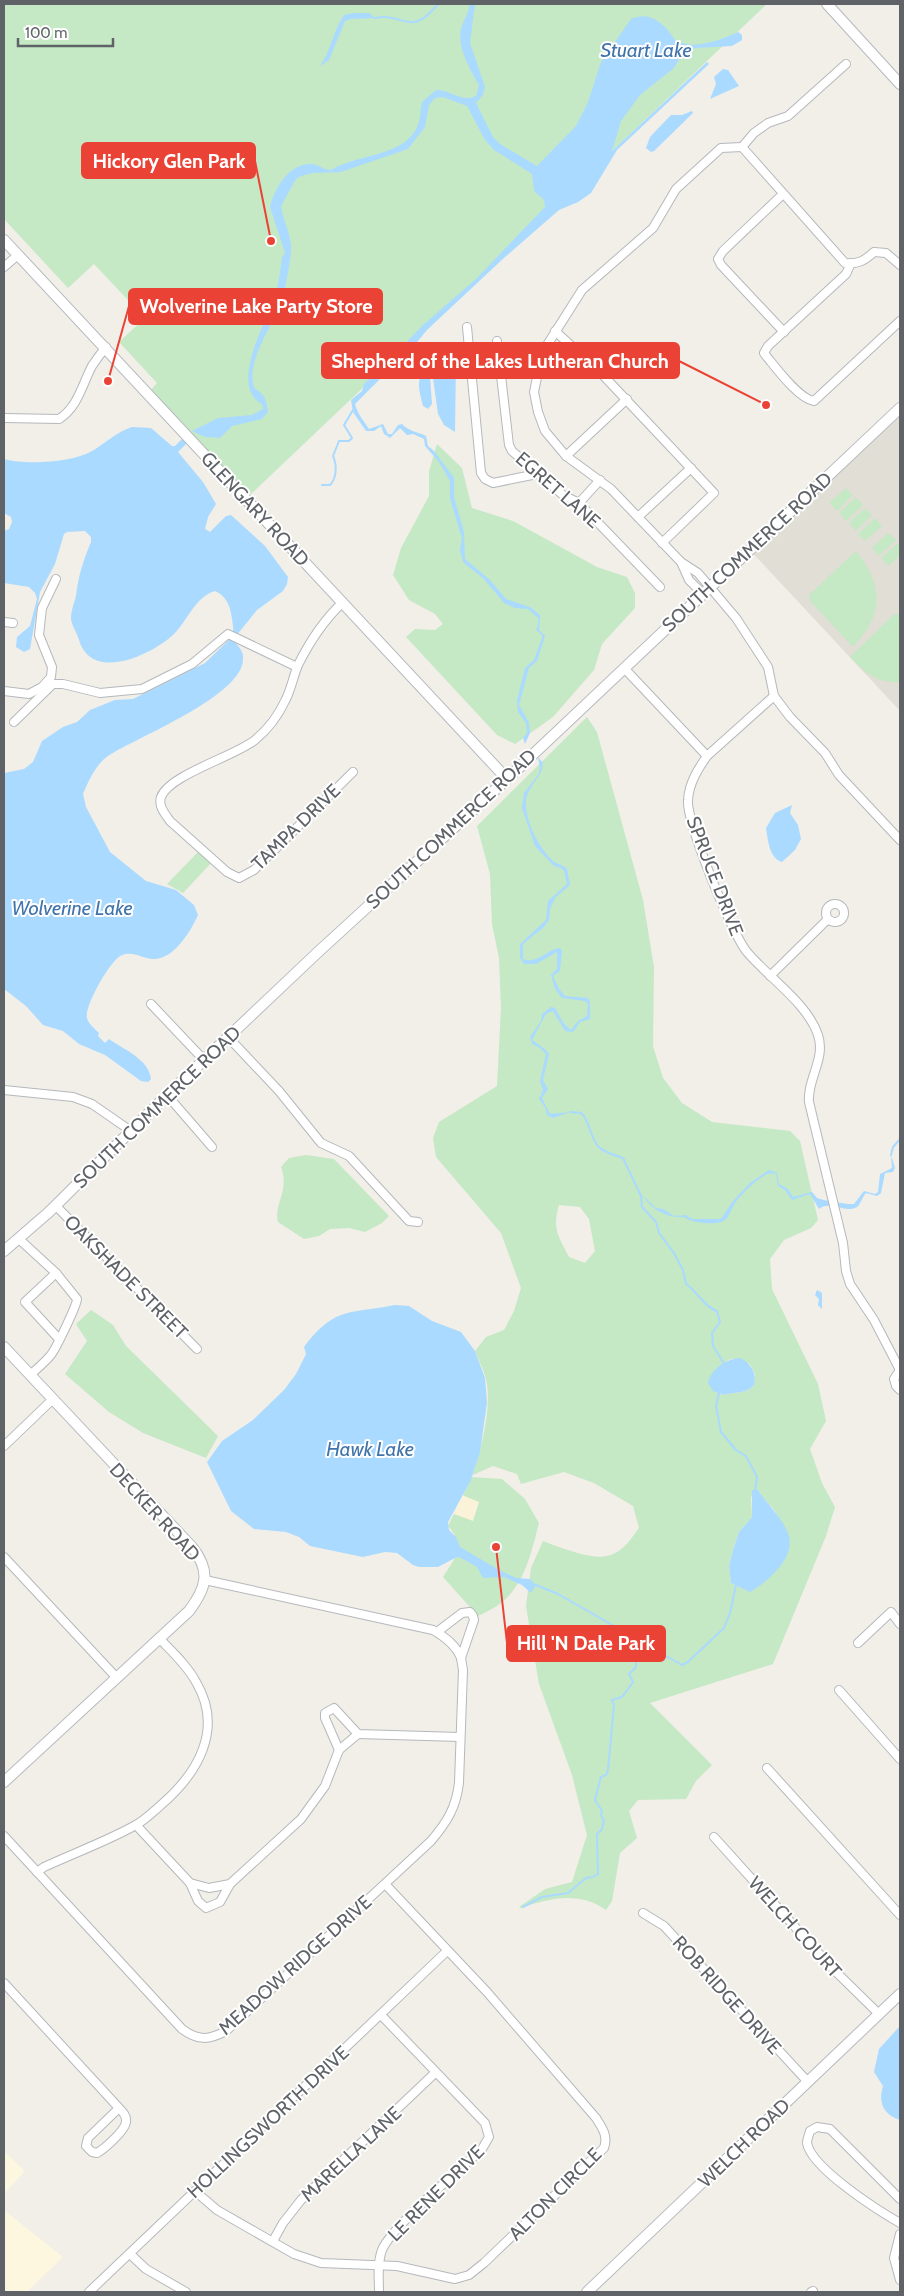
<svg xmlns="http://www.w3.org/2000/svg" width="904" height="2296" font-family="Cabin,sans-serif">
  <rect width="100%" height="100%" fill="#f1efe8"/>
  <g fill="#fef7e0">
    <path d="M4,2151L25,2171L4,2194Z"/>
    <path d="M4,2210L63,2257L27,2292L4,2290Z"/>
  </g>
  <path fill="#e1ded6" d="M900,404V711L747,547Z"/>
  <g fill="#c5e8c5" fill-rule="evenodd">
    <path d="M4,4H767L249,496L150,391L157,383L119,342L145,318L94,264L68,288L4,219Z"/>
    <path d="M437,444L462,468L472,508L513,521L597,567L627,577L635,593V608L602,644L594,670L553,717L515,744L497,735L406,637L415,629L435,630L443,624L435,614L409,600L393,575L401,548L429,496V471Z"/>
    <path d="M846,488L853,495L837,511L829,503Z"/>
    <path d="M856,497L863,505L846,521L839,513Z"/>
    <path d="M865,508L872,515L856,531L849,523Z"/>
    <path d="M875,518L882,526L865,541L858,534Z"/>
    <path d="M888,533L896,540L879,556L872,548Z"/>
    <path d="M898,543L900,545V555L889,566L881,558Z"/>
    <path d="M856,551C884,586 884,614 853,647L810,601L809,595Z"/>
    <path d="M899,614L900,682C878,684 864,672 850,657L893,615Z"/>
    <path d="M587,717L597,732L643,900L654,967L653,1046L663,1078L682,1103L712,1122L790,1131L800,1141L818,1220L811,1228L784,1240L770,1259L772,1289L818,1384L826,1421L810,1449L822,1483L835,1507L826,1536L773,1664L650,1703L712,1765L696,1781L686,1799L638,1800L629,1811L637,1838L620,1853L612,1901L606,1910C580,1891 549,1898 521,1908L519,1907L545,1889L572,1882L587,1835L572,1775L539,1684L526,1606L531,1568L543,1541C558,1547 592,1560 607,1556C622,1553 631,1539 639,1528L633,1506L594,1483L564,1472L521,1484L517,1474L493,1466L473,1475C481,1447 491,1414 487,1384C485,1372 479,1361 475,1351L486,1337L504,1330L514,1311L521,1288L501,1233L436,1157L433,1138L439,1122L497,1086L501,1008L499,958L492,924L490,874L477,826ZM559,1205L580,1207L589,1219L595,1251L585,1263L569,1257C558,1235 552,1229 559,1205ZM732,1359L750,1364L755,1374L754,1385C745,1395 735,1391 723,1395L712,1390L728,1360ZM759,1491C764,1501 773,1506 778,1516C801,1556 779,1569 749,1591L731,1583L729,1566L733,1550L739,1532L752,1517L751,1497Z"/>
    <path d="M199,851L212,862L183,893L167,884Z"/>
    <path d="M306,1155L334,1159L389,1216L382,1223L365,1232L349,1228L330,1229L319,1236L304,1239L278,1222C274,1202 290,1191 281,1167L289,1158Z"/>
    <path d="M91,1310L113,1325L126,1346L218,1436L206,1458L143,1433L109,1412L65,1374L87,1341L76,1324Z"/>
    <path d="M472,1477L502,1479L525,1499L539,1523C532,1550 525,1584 502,1602C495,1608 486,1612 478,1616L443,1577C456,1557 466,1546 448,1526Z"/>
  </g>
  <path fill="#fbf3d9" d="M462,1495L479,1502L473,1521L454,1514Z"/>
  <g fill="#aadaff">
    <path d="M469,4H475L470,43L485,87L483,95L476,103L493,137L500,144L537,166L576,126L588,102L601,62L631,19C650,10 665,24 675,40C693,51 721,40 738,32L742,35V40L732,46L695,48L682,54L674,68L640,95L621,121L612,151L707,62L709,64L617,150L591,193L578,202L559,210L505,257L427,330L418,341L355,404C357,413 364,421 369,429L383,424L388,434H392L398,425L402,424C408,431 418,432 426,436L428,446L434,451L454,478V497L464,532L465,559L490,580L506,599L530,607L540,615L539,630L545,636L537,661L529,668L519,705L529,723L530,733L525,744L523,738L527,733L526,723L518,712L517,700L525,668L534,660L542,638V635L536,630L538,624V618L528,609L515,608L504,603L484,579L463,562L460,550L462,538L450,499V481L439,462L425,446L424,439L413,434L407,435L400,428L390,438L384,434L381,426L374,431H366L353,412L351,400L362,391L364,384L377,371L397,356L400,349L423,325L476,279L545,207L544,200L534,191L532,174L494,150L485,140L467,106L443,97L435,98L429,105L425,127L408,149L341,172L313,173L301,176L296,179L281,206C283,220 290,232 291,246C292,255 285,290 282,299C275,323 243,364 255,389C266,395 266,400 268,412L262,419L232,426L220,438L205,437L192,431L218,418L252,415L263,409L262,404C234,389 256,343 265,320C267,314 272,309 274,303C278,288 280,272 282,257L285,253L270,207C275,187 289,163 312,164C319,165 324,170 331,170C360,153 405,157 418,125C421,117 420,110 422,102L436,90C451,90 462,103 476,96L479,85C470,70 455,44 462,26C464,18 470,12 469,4Z"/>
    <path d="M354,13H369L375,18L351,19L345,21L329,60L320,66C331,51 333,31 344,15Z"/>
    <path d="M723,69L728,70L739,86L710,99L716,84L714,77Z"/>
    <path d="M692,111L693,113L654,151L651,152L646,148L650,137L671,115H682Z"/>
    <path d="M449,348L455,351L456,358L455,432L444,425L438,414L431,364L435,358Z"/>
    <path d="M425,369L430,377L432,404L428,409L423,406C420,392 415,381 425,369Z"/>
    <path d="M132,427L151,428L172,446H175L184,437L188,442L178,452L203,482L216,504L208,517L205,529L210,532L226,516L231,515L265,546L288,577L287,584L283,591L257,610L236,636L235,642C239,647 244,652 243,659C243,696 137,737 108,756C96,764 88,782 83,794L86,807L110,852L146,881L176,890L194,905L198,915C191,931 173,961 152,959C141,958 134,951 122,955C111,959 84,1006 87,1018C88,1023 95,1029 99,1033L98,1036L105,1043L109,1039C123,1049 149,1059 151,1079L148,1082L141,1081L105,1055L79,1044L63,1031L43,1025L26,1006L4,989V773L24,769L33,762L42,741L63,727L77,722L90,710L115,700L133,699L205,663L234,635C232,618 232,598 215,591C195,597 188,620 174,634C152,655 92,683 79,640C77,632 72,627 71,619C71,610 74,604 76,596C78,577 83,561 91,542V537L85,531L67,532L64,534L55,564L40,592L30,649L24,652L16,647L17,637L30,626L37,599L35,593L29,587L4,583V531L9,529L12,522L11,517L4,513V459C26,465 71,463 92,451C106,443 116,432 132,427Z"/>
    <path d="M538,757L543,763C542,777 533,781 528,793C520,811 537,845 551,859C555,864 562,864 567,869L570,885L555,898L550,909L549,920L544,927L523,944V959C537,965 547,949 560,948L562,951L560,971L553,976L559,989L565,996L588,998L590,1002V1019L580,1022L573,1032L565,1031L553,1011L546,1014L532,1040L546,1050L549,1054L543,1080L548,1089L542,1098L550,1114L570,1112L553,1118L547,1115L545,1107L539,1099L543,1090L540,1081L546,1054L540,1048L532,1044L530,1037L541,1021L542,1014L551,1007L555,1008L564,1024L571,1030L578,1021L587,1016L588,1004L585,1001L562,998L555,989L551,975L557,969V952L536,964H524L520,958V944L546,920L548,901L567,884L564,871L561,868L554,866L535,846L522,808L524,793L538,775L540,768Z"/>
    <path d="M792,805L790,813L798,825L801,839L795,850L782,862C769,858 768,840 766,828L775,813Z"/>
    <path d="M891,1155L895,1168L893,1172L885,1173L881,1193L877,1196L866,1193C862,1197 861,1204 857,1207C845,1214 830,1200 819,1209L810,1194L792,1200L785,1190L778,1186L776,1174L770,1173C757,1178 743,1192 735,1203C731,1208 730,1216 725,1220C718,1226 690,1223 684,1217C665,1218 652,1209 641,1194L656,1208L663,1209L674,1216L685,1215L692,1219H721L733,1201L750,1183L769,1170L777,1173L779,1184L788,1189L793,1197L812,1192C814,1194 815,1196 817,1198C820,1200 851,1205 854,1204L864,1191L875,1194L878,1192L880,1174L892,1168Z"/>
    <path d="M817,1290L822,1293V1309L818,1305L819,1299L815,1295Z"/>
    <path d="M395,1305L409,1306L432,1321L461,1332L475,1351L485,1378L487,1403L480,1452L471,1480L448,1522L449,1530L456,1537L460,1547L499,1570L516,1578L530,1579L536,1585L531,1593L522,1585L504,1577L483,1578L477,1567L461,1558L457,1557L438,1567H419L413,1565L397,1553L385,1552L363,1557L310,1546L299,1537L286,1532L254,1529L231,1511L207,1462L222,1441L253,1420L284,1390L296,1374L306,1354L304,1347C335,1306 350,1314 395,1305Z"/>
    <path d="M740,1358C751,1363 757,1373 754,1385C745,1395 735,1391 724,1395L713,1391L708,1383C711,1369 726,1359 740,1358Z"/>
    <path d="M752,1490H758C767,1504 780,1515 787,1531C799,1555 769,1581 750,1592L731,1583L729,1566L733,1550L739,1532L752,1517Z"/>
    <path d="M900,2026V2120C883,2115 878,2102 883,2086L874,2072L879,2049Z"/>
  </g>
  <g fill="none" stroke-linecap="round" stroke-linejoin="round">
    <g stroke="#aadaff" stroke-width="2">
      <path d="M375,18C406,12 409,39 438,4"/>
      <path d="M322,485H330C337,478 337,465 333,456L339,441H349L352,438L344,425L353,410"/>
      <path d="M570,1112L581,1113L584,1116C599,1145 588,1147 623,1158L641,1196L642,1207L656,1222L659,1233L674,1253L683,1270L686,1284C696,1290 705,1308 717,1311L720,1322L712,1333L713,1346L725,1365"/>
      <path d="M891,1155L893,1147L900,1139"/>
      <path d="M719,1393L716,1406L721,1432L736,1450L746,1456L757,1477L755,1491"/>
      <path d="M536,1585L558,1594L682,1665L688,1662L724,1628L730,1613L736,1585"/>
      <path d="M523,1907L542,1897L568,1893L586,1878L593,1877L598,1874L597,1834L602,1829L604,1820L601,1816L602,1811L595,1800L601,1777L606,1775L608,1770L614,1705L612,1700L622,1697L633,1682L629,1674L636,1667V1638"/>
    </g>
    <defs>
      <g id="street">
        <path d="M846,64L788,116L768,123L754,133L742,147L845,263C859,264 864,261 874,252L886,253L900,265"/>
        <path d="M742,147L721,148L676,189L653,228L582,290L542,353L534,392L538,412L545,431L566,456L611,489L681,562L698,573L736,618L768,667L774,696L790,717L825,753L839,775L900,840"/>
        <path d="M783,194L723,251L718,259L721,265L784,332"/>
        <path d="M851,263L846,274L768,346L764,353L767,357C777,369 799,399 814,401L900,321"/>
        <path d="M4,267L18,255"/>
        <path d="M467,327L481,473L485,479L493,483L537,474"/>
        <path d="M555,331L600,372L714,493L662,543"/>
        <path d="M497,341L509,445L512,451L563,495L579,503L660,587"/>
        <path d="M4,418L59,419C78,407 82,385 92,366C96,360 101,353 106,347"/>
        <path d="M566,456L627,399"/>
        <path d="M579,503L600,480"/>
        <path d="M638,517L691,468"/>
        <path d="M681,562L689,580L703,594"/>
        <path d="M342,603C324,620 309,643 298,665C293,677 291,690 285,701C278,716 267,730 255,740C235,756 169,775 161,797C158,806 165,814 170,821L227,872L239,878L254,870L353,772"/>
        <path d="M4,622L13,623"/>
        <path d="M624,668L707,756"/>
        <path d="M4,691L29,694L42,687L51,677L52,667L39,635L42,608L56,579"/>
        <path d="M774,696L707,756C698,769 689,783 688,800C686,822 732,934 747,952C768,977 808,1004 818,1035C826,1059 807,1079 809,1102L843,1243L846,1271L850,1284L874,1320L900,1370"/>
        <path d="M14,722L53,684H63L100,693L142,689L192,664L228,634L297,667"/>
        <circle cx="835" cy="913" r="9"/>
        <path d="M770,976L828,919"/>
        <path d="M151,1004L204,1060"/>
        <path d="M228,1037L279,1091L321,1143L349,1156L409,1221L418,1222"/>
        <path d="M4,1090L73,1097L92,1104L131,1131"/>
        <path d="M167,1095L212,1147"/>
        <path d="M55,1205L197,1349"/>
        <path d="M19,1239L56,1273L77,1299C77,1305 55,1351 50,1356C44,1363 37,1369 30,1375"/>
        <path d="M56,1273L25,1302L59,1339"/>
        <path d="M900,1370L894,1379L896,1386L900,1390"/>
        <path d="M4,1446L53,1399"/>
        <path d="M4,1557L116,1677"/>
        <path d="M205,1580L433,1630C445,1637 456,1645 461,1658"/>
        <path d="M858,1643L891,1612L900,1624"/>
        <path d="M839,1690L900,1759"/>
        <path d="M339,1750L325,1718V1713L334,1708L358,1734L460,1737"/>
        <path d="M767,1768L900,1915"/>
        <path d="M136,1825L190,1883L209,1888L230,1884L301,1819L325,1786L339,1750L358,1734"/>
        <path d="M4,1836L182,2029C198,2041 209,2040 226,2031L431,1841C447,1822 456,1808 459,1783L463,1670L461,1658L474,1620L473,1616L470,1612L462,1613L437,1632"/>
        <path d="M714,1837L831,1967L879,2014"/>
        <path d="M37,1872L44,1867C74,1853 105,1842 134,1826C144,1821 153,1812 161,1805C198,1773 224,1729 196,1682C187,1665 172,1652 159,1638"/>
        <path d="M190,1883L198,1901L206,1908L220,1902L230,1884"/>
        <path d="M643,1913L664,1926L808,2082"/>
        <path d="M4,1983L119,2108C123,2112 127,2116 126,2122C125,2131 104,2149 97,2153L92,2152L86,2146L88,2138L119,2108"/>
        <path d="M195,2191L217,2210L294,2254L321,2263L397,2266L455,2279L469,2275L484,2263L604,2148C608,2136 603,2129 596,2118L487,1992L385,1884"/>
        <path d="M900,2199L830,2129L817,2127L810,2131C809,2135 807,2139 807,2143C811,2168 879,2211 900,2223"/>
        <path d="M900,2234L894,2258L900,2280"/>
        <path d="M273,2241L283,2223L301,2200L435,2073"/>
        <path d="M130,2254L146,2269L186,2292"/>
        <path d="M89,2292L447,1951"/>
        <path d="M379,2292C379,2279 377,2263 382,2250C391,2227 461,2169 482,2149L489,2137L485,2123L381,2015"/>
        <path d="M811,2292L813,2291"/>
      </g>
      <g id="secondary">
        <path d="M827,4L900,84"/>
        <path d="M4,240L507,779"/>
        <path d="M4,1251L49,1212L167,1095L317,953L507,779L900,408"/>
        <path d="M4,1347L192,1547C211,1571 207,1587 189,1611L4,1782"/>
        <path d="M587,2292L900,1994"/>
      </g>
    </defs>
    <use href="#street" stroke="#b5b8bc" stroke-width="10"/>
    <use href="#secondary" stroke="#b6babf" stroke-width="12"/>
    <use href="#street" stroke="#fff" stroke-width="8"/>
    <use href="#secondary" stroke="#fff" stroke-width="10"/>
  </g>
  <g text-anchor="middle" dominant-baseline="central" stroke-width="4" stroke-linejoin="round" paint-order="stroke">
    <g font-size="19" fill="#5f6368" stroke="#fff">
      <text transform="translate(558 490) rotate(41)">EGRET LANE</text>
      <text transform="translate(255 509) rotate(47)">GLENGARY ROAD</text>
      <text transform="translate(747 552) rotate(-43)">SOUTH COMMERCE ROAD</text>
      <text transform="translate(296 827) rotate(-44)">TAMPA DRIVE</text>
      <text transform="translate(451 829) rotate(-43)">SOUTH COMMERCE ROAD</text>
      <text transform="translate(715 876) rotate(69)">SPRUCE DRIVE</text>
      <text transform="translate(157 1107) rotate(-44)">SOUTH COMMERCE ROAD</text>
      <text transform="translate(126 1277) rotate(45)">OAKSHADE STREET</text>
      <text transform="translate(155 1512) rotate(48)">DECKER ROAD</text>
      <text transform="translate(795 1927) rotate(48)">WELCH COURT</text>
      <text transform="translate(295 1965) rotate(-42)">MEADOW RIDGE DRIVE</text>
      <text transform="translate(727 1995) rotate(48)">ROB RIDGE DRIVE</text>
      <text transform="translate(268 2122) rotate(-43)">HOLLINGSWORTH DRIVE</text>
      <text transform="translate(744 2143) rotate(-44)">WELCH ROAD</text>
      <text transform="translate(351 2154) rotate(-43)">MARELLA LANE</text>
      <text transform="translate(436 2193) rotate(-45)">LE RENE DRIVE</text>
      <text transform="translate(555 2194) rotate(-45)">ALTON CIRCLE</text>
    </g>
    <g font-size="20" font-style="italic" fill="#4174aa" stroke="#fff">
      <text x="646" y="50">Stuart Lake</text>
      <text x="72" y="908">Wolverine Lake</text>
      <text x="370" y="1449">Hawk Lake</text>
    </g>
  </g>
  <path fill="none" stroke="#ea4335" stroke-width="2" d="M271 241L255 161M108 381L129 306M766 405L679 361M496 1547L507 1643"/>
  <g fill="#ea4335" stroke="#fff" stroke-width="2">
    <circle cx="271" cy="241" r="5"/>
    <circle cx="108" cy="381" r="5"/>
    <circle cx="766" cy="405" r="5"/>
    <circle cx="496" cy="1547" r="5"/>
  </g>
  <g fill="#ea4335" stroke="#ea4335" stroke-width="2">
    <rect x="82" y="143" width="173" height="35" rx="5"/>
    <rect x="129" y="289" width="253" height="35" rx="5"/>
    <rect x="322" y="343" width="357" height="35" rx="5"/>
    <rect x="507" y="1626" width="158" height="35" rx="5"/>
  </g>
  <g font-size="20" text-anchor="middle" font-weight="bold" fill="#fff">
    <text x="169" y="168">Hickory Glen Park</text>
    <text x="256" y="313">Wolverine Lake Party Store</text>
    <text x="500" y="368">Shepherd of the Lakes Lutheran Church</text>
    <text x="586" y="1650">Hill 'N Dale Park</text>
  </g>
  <rect width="904" height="2296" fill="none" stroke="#5f6368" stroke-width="10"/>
  <path d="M18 38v8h95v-8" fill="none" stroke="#5f6368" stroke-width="2.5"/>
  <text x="25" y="38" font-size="15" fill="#5f6368" stroke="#ffffff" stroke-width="4" paint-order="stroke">100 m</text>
</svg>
